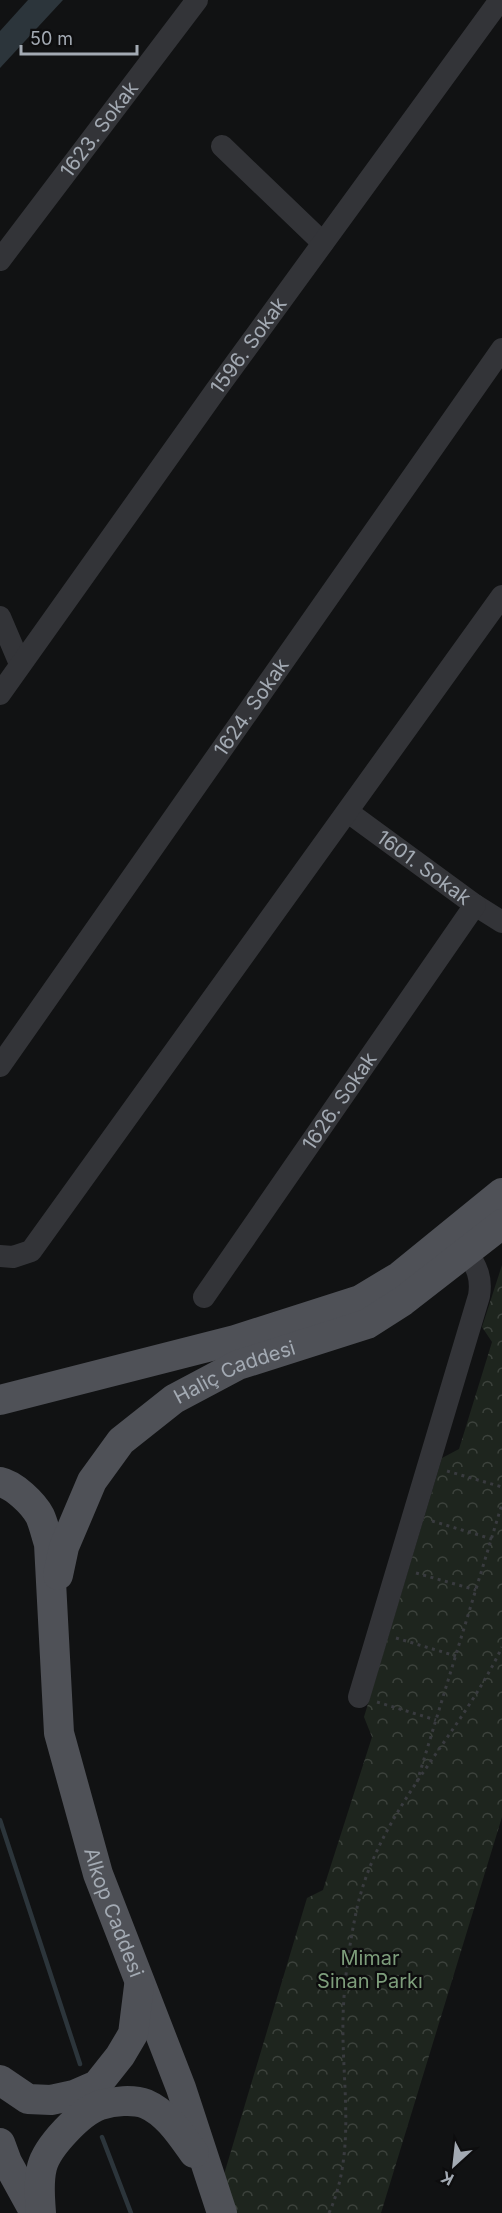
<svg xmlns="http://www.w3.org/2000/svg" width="502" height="2213" font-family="Inter,sans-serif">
  <defs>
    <pattern id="forest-crowns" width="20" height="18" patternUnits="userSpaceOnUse" patternTransform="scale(1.5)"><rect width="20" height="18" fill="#1e251e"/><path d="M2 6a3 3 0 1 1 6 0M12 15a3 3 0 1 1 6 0" fill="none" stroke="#3c423c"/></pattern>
  </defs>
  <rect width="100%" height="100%" fill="#111213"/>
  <path fill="url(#forest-crowns)" d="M502,1265V1817L381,2213H233L222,2181L307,1898L323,1890L372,1737L364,1717L442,1458L459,1449L492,1342L482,1327Z"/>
  <path fill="#2c353b" d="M28,0H63L0,68V31Z"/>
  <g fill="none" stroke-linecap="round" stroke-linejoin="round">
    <g stroke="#2c353b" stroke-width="4.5">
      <path d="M0,1820L80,2064"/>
      <path d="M102,2137L131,2213"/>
    </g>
    <g stroke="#393b3f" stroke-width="3" stroke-dasharray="3 4.5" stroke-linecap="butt">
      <path d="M447,1471L502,1487"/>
      <path d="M432,1521L492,1539"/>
      <path d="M416,1573L476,1590"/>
      <path d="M396,1638L456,1656"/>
      <path d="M377,1702L436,1720"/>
      <path d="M417,1782L502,1504"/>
      <path d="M329,2213C354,2158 344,2096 343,2038C342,1995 348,1950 357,1908C379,1810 460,1736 502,1647"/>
    </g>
    <g stroke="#333438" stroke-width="22">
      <path d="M222,146L323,243"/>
      <path id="s1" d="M0,260L197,0"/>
      <path d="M0,617L20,664"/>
      <path id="s2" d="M0,694L216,390L500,0"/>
      <path id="s3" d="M348,812L475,905L502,922"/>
      <path id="s4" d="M0,1066L502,349"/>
      <path d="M0,1256L13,1257L31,1251L502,596"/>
      <path id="s5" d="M204,1297L475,905"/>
      <path d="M359,1697L479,1296C482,1278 477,1266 466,1252"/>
    </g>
    <g stroke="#4f5157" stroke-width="30">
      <path d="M0,1400L235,1340L360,1300L400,1276L502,1193"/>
      <path id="s6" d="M0,1482C14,1485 33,1503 40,1516C44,1525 46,1535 49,1544L59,1733L98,1874L181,2088L222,2213"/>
      <path id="s7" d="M58,1575L64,1547L92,1481L121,1441L174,1399L238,1365L367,1324L403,1301L502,1224"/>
      <path d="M0,2080L28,2099L51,2100L74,2095L97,2085L120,2056L133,2034L139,1986"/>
      <path d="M0,2143L7,2162L35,2213"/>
      <path d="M41,2213C40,2197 38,2183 42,2167C47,2147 80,2112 100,2105C114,2101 133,2099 146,2104C167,2113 181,2135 194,2153"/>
    </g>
  </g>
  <g text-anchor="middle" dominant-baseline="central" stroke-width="4.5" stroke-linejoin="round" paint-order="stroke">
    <g font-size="20" fill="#a3aab3" stroke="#0d0d0e">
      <text stroke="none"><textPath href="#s1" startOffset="164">1623. Sokak</textPath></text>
      <text stroke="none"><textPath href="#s2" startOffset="428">1596. Sokak</textPath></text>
      <text stroke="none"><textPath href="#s4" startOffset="438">1624. Sokak</textPath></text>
      <text stroke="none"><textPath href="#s3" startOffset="94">1601. Sokak</textPath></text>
      <text stroke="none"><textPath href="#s5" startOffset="238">1626. Sokak</textPath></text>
      <text stroke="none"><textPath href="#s7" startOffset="284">Haliç Caddesi</textPath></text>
      <text stroke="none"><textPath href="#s6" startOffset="460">Alkop Caddesi</textPath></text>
    </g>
    <g font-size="20" fill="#7d9d7b" stroke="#0d0d0e">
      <text x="370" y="1958">Mimar<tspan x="370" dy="23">Sinan Parkı</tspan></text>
    </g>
  </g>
  <g transform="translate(454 2165) rotate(207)" stroke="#0d0d0e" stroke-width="4.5" paint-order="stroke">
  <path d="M0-4.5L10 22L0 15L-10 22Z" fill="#a3aab3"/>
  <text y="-9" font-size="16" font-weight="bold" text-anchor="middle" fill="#a3aab3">K</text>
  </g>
  <path d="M21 45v9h116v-9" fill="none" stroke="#a3aab3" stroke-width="3"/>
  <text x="30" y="45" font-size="18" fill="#a3aab3" stroke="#0d0d0e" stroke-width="4.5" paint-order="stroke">50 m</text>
</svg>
